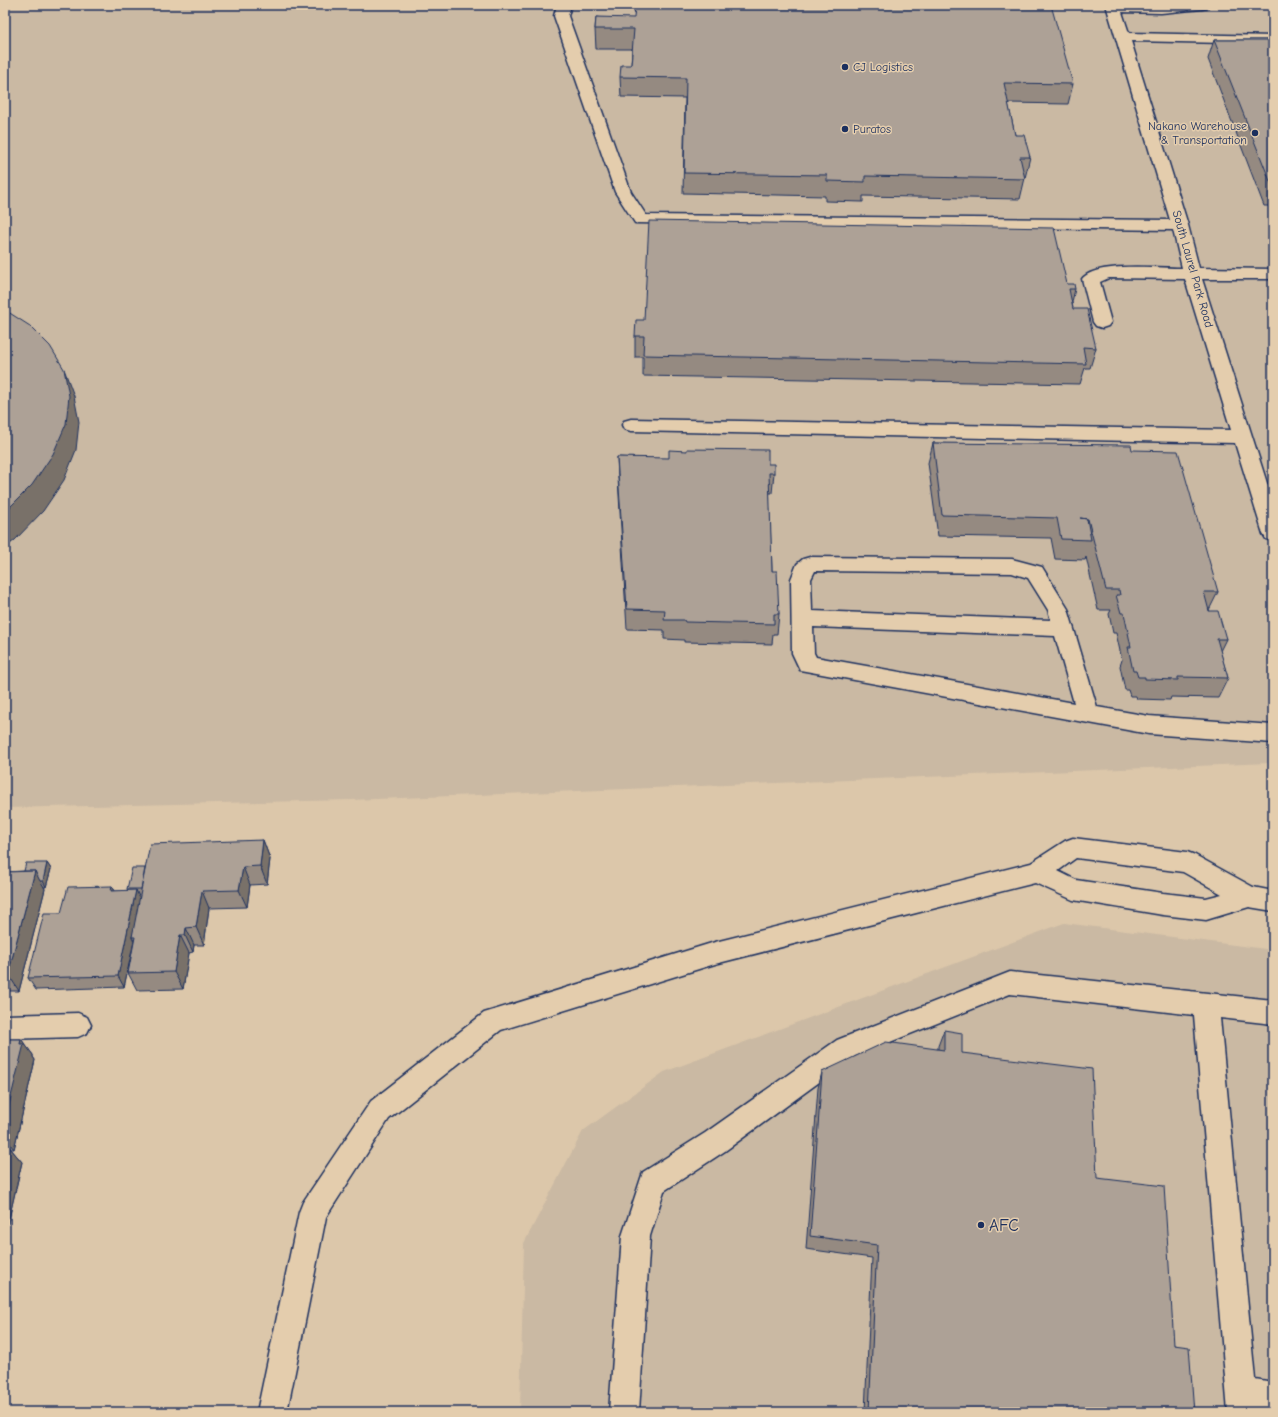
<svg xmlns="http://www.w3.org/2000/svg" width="1278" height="1417" font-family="'Comic Neue',sans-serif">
  <rect width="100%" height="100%" fill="#dcc7aa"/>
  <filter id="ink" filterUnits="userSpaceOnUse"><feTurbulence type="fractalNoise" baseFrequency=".025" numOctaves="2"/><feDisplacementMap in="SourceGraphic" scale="8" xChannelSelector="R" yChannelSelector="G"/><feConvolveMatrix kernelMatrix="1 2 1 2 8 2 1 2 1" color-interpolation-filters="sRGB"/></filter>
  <g filter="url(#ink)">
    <g fill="#cab9a3">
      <path d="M5,5H1273V768L1270,763L351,800L5,808Z"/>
      <path d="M1064,923L1273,950V1412H520L524,1243L583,1131L664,1072Z"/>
    </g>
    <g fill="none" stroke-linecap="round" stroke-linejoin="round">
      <defs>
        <g id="minor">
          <path d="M557,5H571L568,16L631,192L646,215L1170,220L1106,5H1209L1207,8L1202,9L1161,13L1122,12L1129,33L1273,36V44L1131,41L1188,225L1199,268L1273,269V279H1202L1273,502V541L1266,539L1263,534L1235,443L631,431L624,429L622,425L624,421L631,419L1231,430L1185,279L1109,278L1100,282L1111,322L1108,326L1102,328L1096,326L1093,322L1082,279C1095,261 1161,268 1182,268L1173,230L635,223L615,192L554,16Z"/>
          <path d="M810,557L1012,559L1042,567L1068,609L1097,707L1149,716L1273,725V743L1149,734L800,670L792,653L791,579L797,564L803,559ZM815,571L1012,573L1028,578L1048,610L1051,620L812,611L811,579ZM813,627L1055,636L1074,703L816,657L814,653Z"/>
          <path d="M1073,838L1187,852L1195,855L1253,887L1273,891V911L1249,907L1206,920L1163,915L1073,900L1035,883L715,964L501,1030L389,1119L326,1217L287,1412H257L299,1212L303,1202L371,1101L484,1013L715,942L1031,863L1065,841ZM1076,858L1183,872L1222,894L1206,898L1163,893L1076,880L1058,871Z"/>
          <path d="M1010,972L1273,1000V1024L1220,1018L1255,1379L1273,1382V1412L1258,1410V1412H1228L1194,1015L1010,994L855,1056L725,1151L664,1191L650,1236L639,1412H609L622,1236L643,1172L705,1133L837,1040Z"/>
          <path d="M78,1013L87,1017L91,1025L87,1033L78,1037L5,1039V1015Z"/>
        </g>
      </defs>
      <use href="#minor" stroke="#1b2f5e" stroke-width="3"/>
      <use href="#minor" fill="#e4cdad" fill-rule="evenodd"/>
    </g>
    <g fill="#958a81" stroke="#1b2f5e">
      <path d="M596,17L1073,84L1068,104L1008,103L1015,135L1030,157L1020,199L863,196V202L825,201V196L683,193L685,98L621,97L620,77L631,65L632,49H596L595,29Z"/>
      <path d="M1214,40H1273V206H1264L1208,59Z"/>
      <path d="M1067,284L1075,289L1072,302L1073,309L1096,348L1090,368H1085L1080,384L643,376V357H635V336L644,320Z"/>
      <path d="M933,443L1132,450L1218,592L1209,610L1226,639L1220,651L1228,678L1218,698L1171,697L1170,700L1137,699L1136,696H1130L1128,690H1125L1120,666L1122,660L1116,633H1113L1109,614L1111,610H1098L1086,557L1085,560L1055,559L1051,538L938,536L928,463Z"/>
      <path d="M617,457L768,464L774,473L772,493H769L772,571L779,614L777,634H773L772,644L684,642V640L664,639V630L627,629L618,478Z"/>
      <path d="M263,840L270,859L267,884L250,885L247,907L209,908L204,945H194L193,952L189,953L183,989L137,990L128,973L134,941L124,987L36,990L28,978L61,913L112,886L115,891H128L127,889L145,868Z"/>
      <path d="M47,863L51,869L46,887H44L45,889L19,991H5V872L24,871Z"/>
      <path d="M944,1030L962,1053L1097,1178L1174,1345L1194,1412H865L872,1258L806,1249L818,1088L822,1072L938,1049V1046Z"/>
      <path d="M5,1039H21L33,1055V1057L35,1060L14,1149H11L22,1162L5,1236Z"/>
    </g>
    <g fill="#797169" stroke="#1b2f5e">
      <path d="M64,369L74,396L79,422L76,450L64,480L43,511L15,540L5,548V512Z"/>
      <path d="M263,840L270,859L267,884L260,866Z"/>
      <path d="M47,863L51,869L46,887L43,881Z"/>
      <path d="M243,867L250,885L247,907L239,890Z"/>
      <path d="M35,871L45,889L19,991L8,974Z"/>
      <path d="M112,886L119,898L111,891Z"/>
      <path d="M136,890L142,903L132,937L134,941L124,987L118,976Z"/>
      <path d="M202,891L209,908L204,945L196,927Z"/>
      <path d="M186,928L194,945L193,952L185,935Z"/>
      <path d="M180,935L189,953L183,989L174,972Z"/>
      <path d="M21,1039L33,1055V1057L35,1060L14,1149L5,1138V1121Z"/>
      <path d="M9,1147L22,1162L5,1236V1166Z"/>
    </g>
    <g fill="#ada196" stroke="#1b2f5e">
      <path d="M635,5H1051L1073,84L1004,83L1015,135H1024L1030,157H1020L1025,179L865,176V182L827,181V175L684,173L686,78L620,77L621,65H631L634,29H595L596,17L634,18Z"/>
      <path d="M1214,40H1273V186H1272Z"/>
      <path d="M649,221L1054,228L1067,284H1074L1075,289H1069L1073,309H1087L1096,348L1083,347L1086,364L643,355L644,336H635L636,320H644Z"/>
      <path d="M5,310L30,326L50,346L64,369L69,396L66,424L53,454L32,485L5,512Z"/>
      <path d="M933,443L1131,445L1132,450L1178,451L1218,592H1204L1209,611H1218L1226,639H1217L1228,678L1178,677V680L1145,679V677H1138L1136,671H1133L1128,647H1131L1124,613H1121L1116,595H1120L1119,590H1106L1088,519L1080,518L1087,519L1091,540L1061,539L1057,518L942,515Z"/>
      <path d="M687,449L768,450V464H774V473H769L772,571H777L779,614H774V624L685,622L684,620H664L665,610L627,609L617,457L669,458V450L687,451Z"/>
      <path d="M263,840L260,866L243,867L239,890L202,891L196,927L186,928L185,935H180L174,972L128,973L135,937H132L150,844Z"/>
      <path d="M26,863H47L43,881H40L35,871H24Z"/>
      <path d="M132,868H145L141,889H127Z"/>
      <path d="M35,871L8,974H5V872Z"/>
      <path d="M112,886L111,891L136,890L118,976L28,978L44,913H61L68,887Z"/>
      <path d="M944,1030L962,1033V1053L1092,1069L1097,1178L1164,1186L1174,1345L1189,1347L1194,1412H869L877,1245L810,1236L822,1072L886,1042L944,1050Z"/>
      <path d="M5,1039H21L20,1044H24L5,1121Z"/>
      <path d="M9,1147L5,1166V1148Z"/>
    </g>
  </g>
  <g fill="#1b2f5e" stroke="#e4cdad" stroke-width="1.5">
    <circle cx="845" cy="67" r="4"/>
    <circle cx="845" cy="129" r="4"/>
    <circle cx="1255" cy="133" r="4"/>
    <circle cx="981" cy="1225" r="4"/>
  </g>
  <g text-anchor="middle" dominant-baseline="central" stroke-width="3" stroke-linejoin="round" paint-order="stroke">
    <g font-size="12" fill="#1b2f5e" stroke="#e4cdad" text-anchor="start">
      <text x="853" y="67">CJ Logistics</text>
      <text x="1247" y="126" text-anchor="end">Nakano Warehouse<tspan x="1247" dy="14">&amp; Transportation</tspan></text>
      <text x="853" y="129">Puratos</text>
    </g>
    <g font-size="12" fill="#1b2f5e" stroke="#e4cdad">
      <text transform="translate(1193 269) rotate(74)">South Laurel Park Road</text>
    </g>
    <g font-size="17" fill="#1b2f5e" stroke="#e4cdad" text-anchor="start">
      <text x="989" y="1225">AFC</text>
    </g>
  </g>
  <rect width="1278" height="1417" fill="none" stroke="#e4cdad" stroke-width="20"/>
  <rect x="10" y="10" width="1258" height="1397" fill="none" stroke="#1b2f5e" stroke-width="1.5" filter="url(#ink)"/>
</svg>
